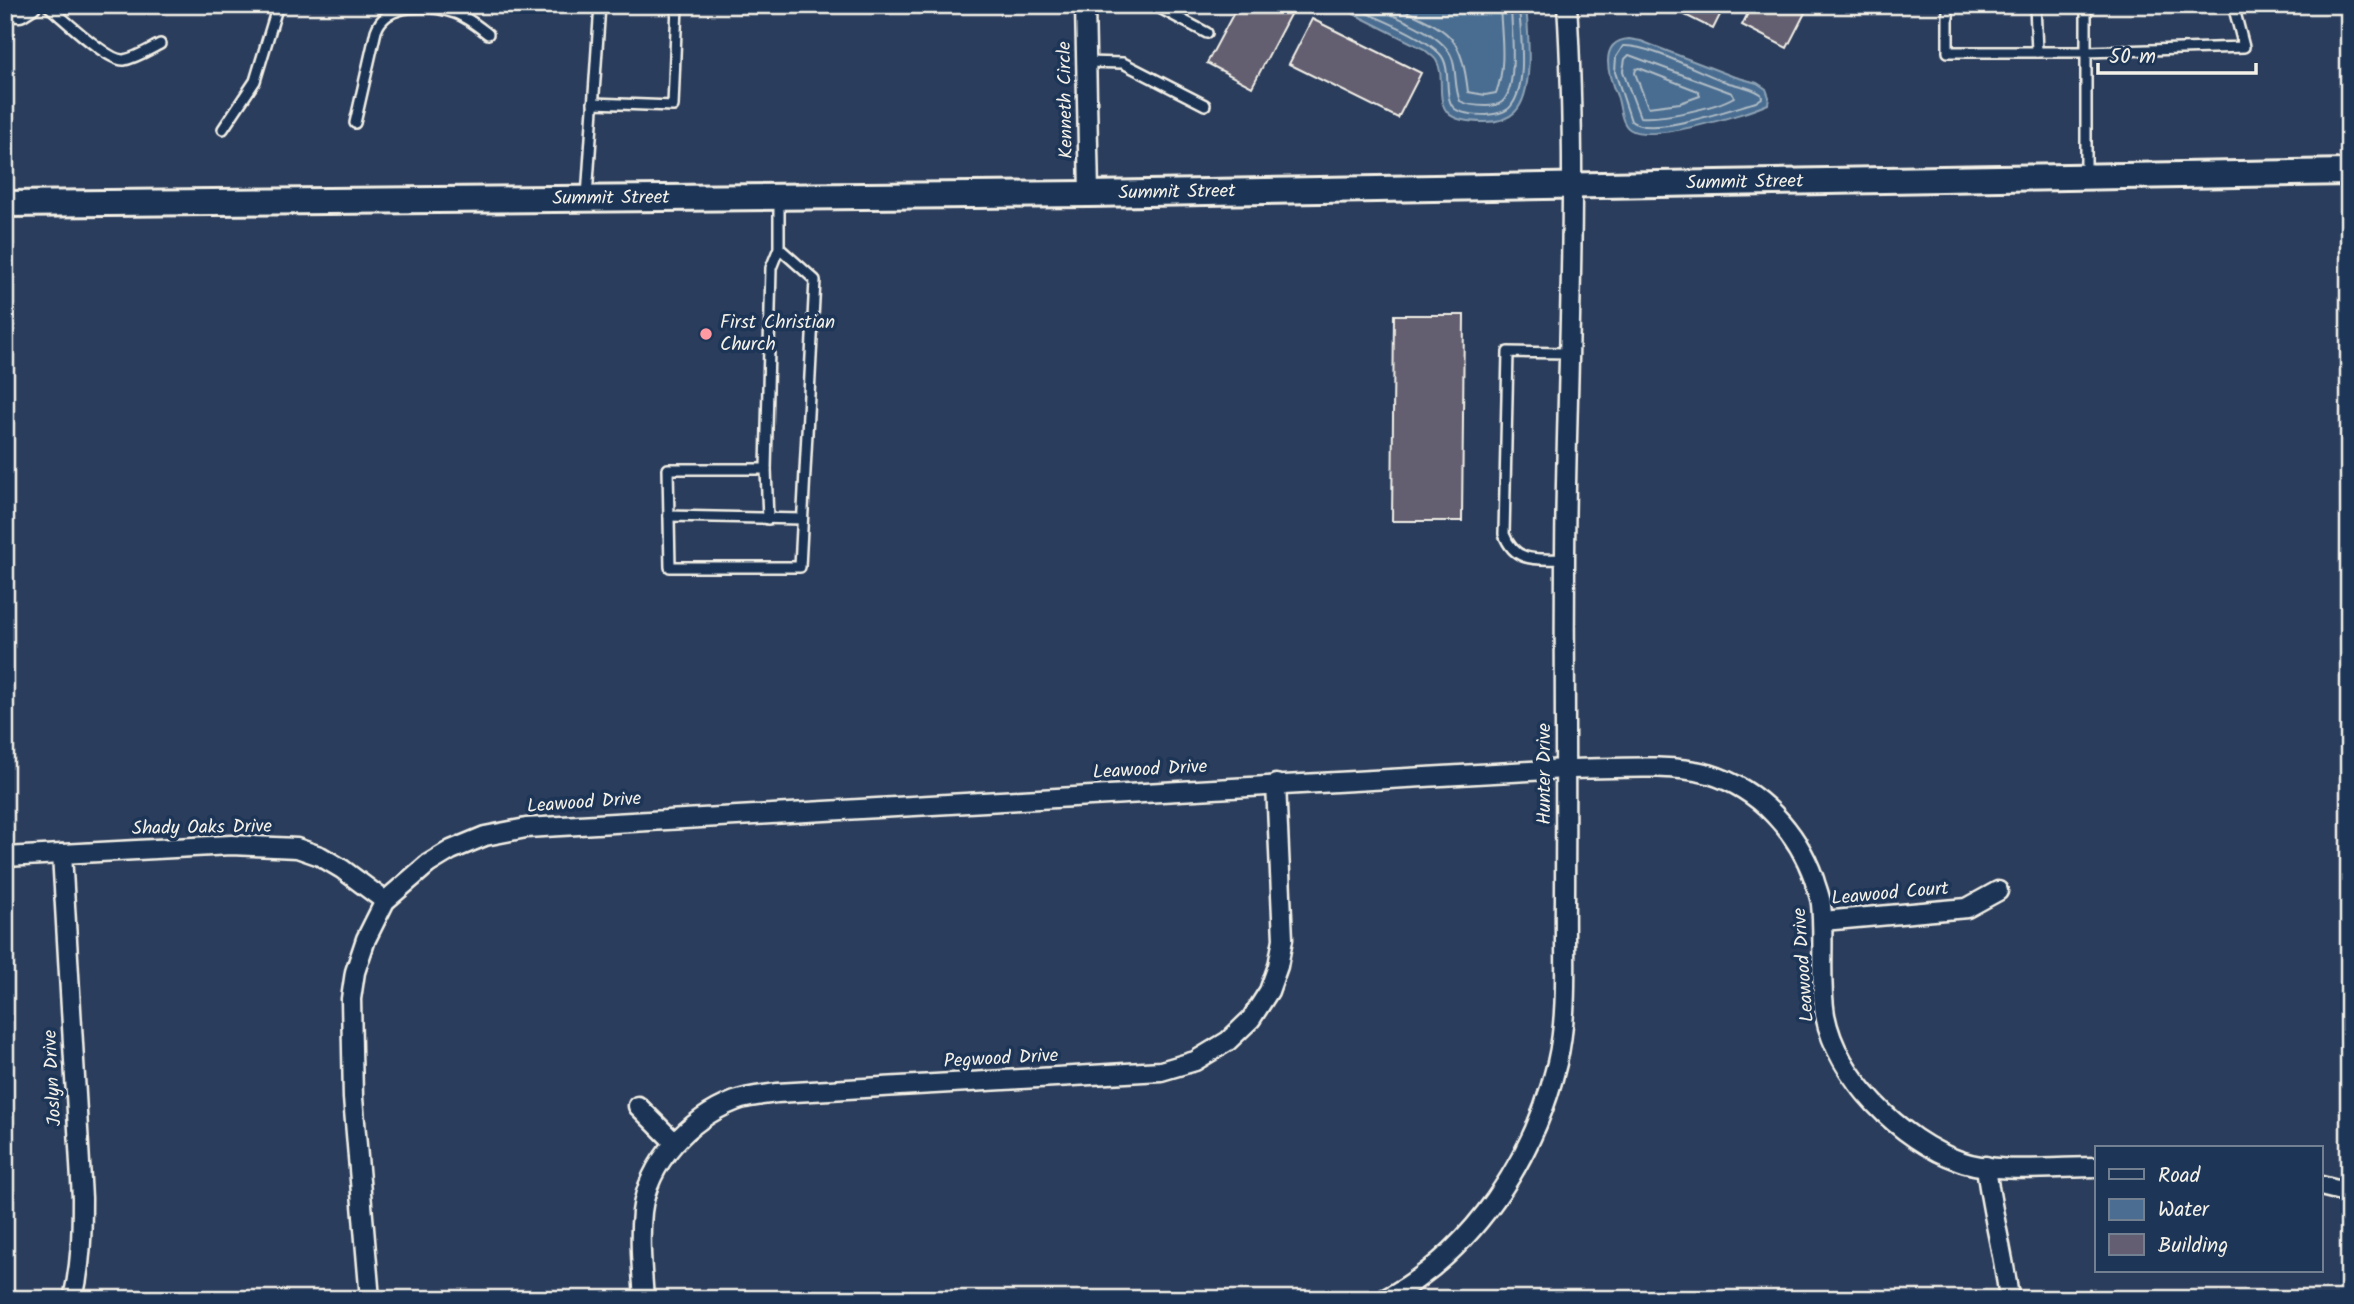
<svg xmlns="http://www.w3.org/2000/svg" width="2354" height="1304" font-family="Kalam,sans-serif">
  <rect width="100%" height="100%" fill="#2b3d5c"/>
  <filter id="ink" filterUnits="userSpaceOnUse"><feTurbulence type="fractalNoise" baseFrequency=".0143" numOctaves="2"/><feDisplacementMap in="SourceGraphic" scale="14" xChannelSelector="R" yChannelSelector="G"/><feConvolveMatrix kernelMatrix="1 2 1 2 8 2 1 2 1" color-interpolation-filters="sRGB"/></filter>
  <g filter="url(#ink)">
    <g fill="#4a6d91" stroke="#8ea2b4" stroke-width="2">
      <path d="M1336,5H1526C1528,32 1535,92 1515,112C1507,120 1496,122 1485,122C1475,122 1455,121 1448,113C1435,99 1446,76 1436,60C1433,56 1428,53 1424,49Z"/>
      <path d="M1629,39L1641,41L1732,76L1757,83L1766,89L1769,97L1768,104C1744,115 1652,142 1631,130C1620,124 1621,106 1617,96C1609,78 1597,41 1629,39Z"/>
    </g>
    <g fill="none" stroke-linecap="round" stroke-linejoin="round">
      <g stroke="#b0bcc5" stroke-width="2">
        <path d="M1350,5C1375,18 1422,34 1440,54C1453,68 1442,99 1455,109C1462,114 1478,115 1487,115C1495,114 1506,113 1511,106C1529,83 1520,32 1519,5"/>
        <path d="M1370,5C1393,16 1443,33 1452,58C1457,72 1454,87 1460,101C1467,105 1478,106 1486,106C1491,106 1498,105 1502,102C1519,88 1511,26 1511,5"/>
        <path d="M1394,5C1446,31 1461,30 1468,92L1485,95L1496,93C1507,65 1501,34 1500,5"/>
        <path d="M1623,46C1649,44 1702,74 1729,83C1740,86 1751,87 1761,94L1762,98L1756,102C1731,109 1650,138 1631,121L1615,72L1616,57Z"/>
        <path d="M1629,55L1732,93L1734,97C1715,108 1663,119 1640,117L1626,80L1623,71L1625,59Z"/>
        <path d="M1639,68L1698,91L1700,96L1680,103L1648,107L1635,73L1636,69Z"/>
      </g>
    </g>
    <g fill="#635e71" stroke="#f4f1e8" stroke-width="2">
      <path d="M1238,5H1295L1252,87L1207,63Z"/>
      <path d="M1665,5H1725L1713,29Z"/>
      <path d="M1752,5H1809L1787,48L1742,25Z"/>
      <path d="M1312,19L1421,73L1398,118L1289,64Z"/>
      <path d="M1394,315H1464L1462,521H1392Z"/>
    </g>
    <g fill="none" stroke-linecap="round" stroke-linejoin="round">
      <defs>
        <g id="lane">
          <path d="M47,5C61,16 108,62 124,60C136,58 150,49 160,44"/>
          <path d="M1154,5L1207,33"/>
          <path d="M1948,5V52H2086L2244,47L2233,5"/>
          <path d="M2035,5L2037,52"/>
          <path d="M2086,5V174"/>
          <path d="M1086,62L1123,63L1205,105"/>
          <path d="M593,103L673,106L677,5"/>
          <path d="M355,123L376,31C386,1 431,5 455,13C467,17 479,27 488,34"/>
          <path d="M223,129L255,81L278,5"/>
          <path d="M587,197L600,5"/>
          <path d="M779,199V248L815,280L800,567H670L668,469H766L771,268L779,248"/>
          <path d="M766,469L768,519"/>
          <path d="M669,516L802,519"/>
          <path d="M1565,559C1538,559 1515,564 1504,534L1508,352L1569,353"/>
        </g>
        <g id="street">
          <path d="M1085,5L1089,194"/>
          <path d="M5,11L20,12L31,5"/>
          <path d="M62,854L82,1198C82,1233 81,1265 73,1299"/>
          <path d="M5,857L231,845L297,848L320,856L342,869L385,901"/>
          <path d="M1823,921L1967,908L1998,891"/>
          <path d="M638,1106L674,1142"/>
          <path d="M1986,1166C1991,1211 2004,1254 2009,1299"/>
          <path d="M2321,1186L2349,1193"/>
          <path d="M370,1299L353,1098L351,999L355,972L366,939L385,901L428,864L451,850L485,836L526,828L1566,769C1609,769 1669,763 1709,774C1759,789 1797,831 1814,879C1816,887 1820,895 1821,904C1825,941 1819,978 1825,1015C1837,1077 1901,1141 1960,1161C1996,1174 2057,1167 2097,1167"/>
          <path d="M644,1299C642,1270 639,1241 642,1212C648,1162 689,1119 735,1101C748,1096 764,1095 777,1093L1161,1071L1195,1061L1228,1041L1251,1019L1269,991L1278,966L1283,939L1276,784"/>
          <path d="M1385,1299C1473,1252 1534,1159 1557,1063C1569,1012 1564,952 1565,900C1566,786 1564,672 1565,558C1566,374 1579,189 1567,5"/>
        </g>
        <g id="secondary">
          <path id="s1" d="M5,204L1089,194L2349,172"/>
        </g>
      </defs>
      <use href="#lane" stroke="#f4f1e8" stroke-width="14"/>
      <use href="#street" stroke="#f4f1e8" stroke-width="23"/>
      <use href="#secondary" stroke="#f4f1e8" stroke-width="30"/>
      <use href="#lane" stroke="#1d3557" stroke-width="9"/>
      <use href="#street" stroke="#1d3557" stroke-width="18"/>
      <use href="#secondary" stroke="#1d3557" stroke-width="24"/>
    </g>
  </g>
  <circle fill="#ff9aa2" stroke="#1d3557" stroke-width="2.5" cx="706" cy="334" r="7"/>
  <g text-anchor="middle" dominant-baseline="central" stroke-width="7" stroke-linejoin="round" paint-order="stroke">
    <g font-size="19" fill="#f4f1e8" stroke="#1d3557">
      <text transform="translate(1066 100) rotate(-91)">Kenneth Circle</text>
      <text stroke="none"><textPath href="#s1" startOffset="1740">Summit Street</textPath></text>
      <text stroke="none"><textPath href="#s1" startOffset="1172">Summit Street</textPath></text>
      <text stroke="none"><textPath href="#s1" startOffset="606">Summit Street</textPath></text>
      <text transform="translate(1150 770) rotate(-3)">Leawood Drive</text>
      <text transform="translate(1545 774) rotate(-90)">Hunter Drive</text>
      <text transform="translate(584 803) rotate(-4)">Leawood Drive</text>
      <text transform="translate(202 828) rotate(-1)">Shady Oaks Drive</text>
      <text transform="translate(1890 894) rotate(-5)">Leawood Court</text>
      <text transform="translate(1804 965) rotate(-94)">Leawood Drive</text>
      <text transform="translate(1001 1059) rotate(-3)">Pegwood Drive</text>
      <text transform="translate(53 1078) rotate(-93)">Joslyn Drive</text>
    </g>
    <g font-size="19" fill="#f4f1e8" stroke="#1d3557" text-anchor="start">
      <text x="720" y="323">First Christian<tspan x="720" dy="22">Church</tspan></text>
    </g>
  </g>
  <rect width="2354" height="1304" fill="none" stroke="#1d3557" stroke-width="28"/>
  <rect x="14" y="14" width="2326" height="1276" fill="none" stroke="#f4f1e8" stroke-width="2.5" filter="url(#ink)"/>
  <rect x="2095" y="1146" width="228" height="126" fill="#1d3557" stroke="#738091" stroke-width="2"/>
  <rect x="2109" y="1169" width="35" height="10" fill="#1d3557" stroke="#738091" stroke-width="2"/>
  <text x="2158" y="1182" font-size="21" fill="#f4f1e8">Road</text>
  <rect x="2109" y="1199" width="35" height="21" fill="#4a6d91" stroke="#738091" stroke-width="2"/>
  <text x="2158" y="1216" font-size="21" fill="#f4f1e8">Water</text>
  <rect x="2109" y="1234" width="35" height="21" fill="#635e71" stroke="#738091" stroke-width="2"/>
  <text x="2158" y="1252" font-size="21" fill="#f4f1e8">Building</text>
  <path d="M2098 63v10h158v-10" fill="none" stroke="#f4f1e8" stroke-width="3.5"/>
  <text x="2109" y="63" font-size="21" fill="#f4f1e8" stroke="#1d3557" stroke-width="5" paint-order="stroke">50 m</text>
</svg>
